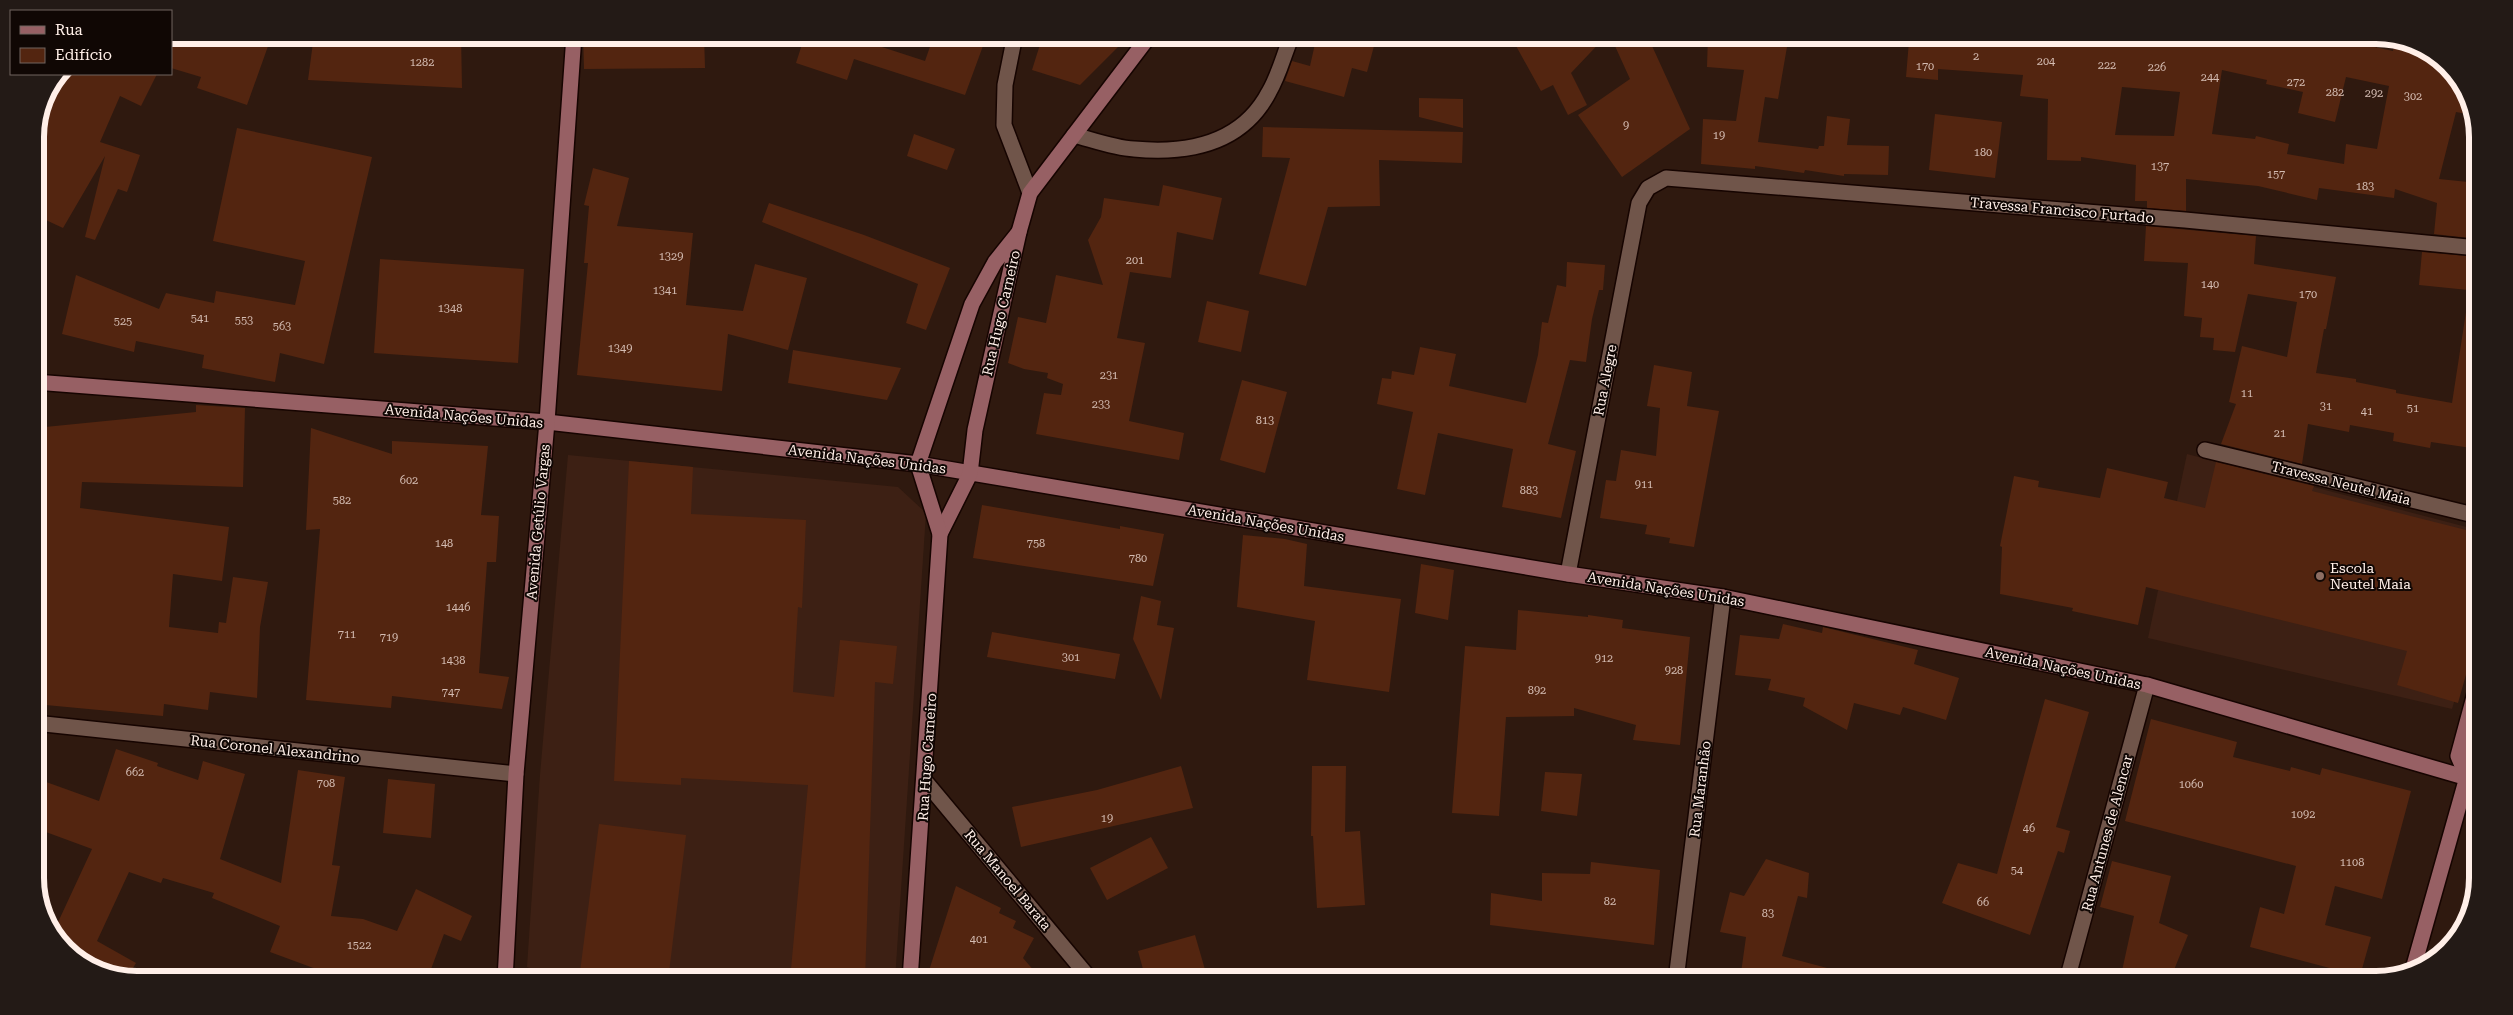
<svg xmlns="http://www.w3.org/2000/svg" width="2513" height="1015" font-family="'Roboto Serif',serif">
  <rect width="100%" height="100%" fill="#2f190f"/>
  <g fill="#3d2014">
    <path d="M2187,454L2478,530V621L2452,709L2148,638Z"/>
    <path d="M568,455L898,487L926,513L895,980H561L527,967L540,775Z"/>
  </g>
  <g fill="#532510" fill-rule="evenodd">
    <path d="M171,35H272L247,105L197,88L201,77L171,68Z"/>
    <path d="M314,35H461L462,88L308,80Z"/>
    <path d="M583,35H704L705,68L584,69Z"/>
    <path d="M805,35H845L925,61L934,35H987L965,95L854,59L847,80L796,63Z"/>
    <path d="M1043,35H1095L1122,43L1080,85L1032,70Z"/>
    <path d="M1317,35H1377L1367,72L1352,68L1344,97L1285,81L1292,61L1310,66Z"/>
    <path d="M1510,35H1607L1571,73L1587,105L1568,115L1553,85L1541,91Z"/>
    <path d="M1610,35H1647L1690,129L1622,177L1578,115L1630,79Z"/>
    <path d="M1708,35H1756L1788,41L1778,99L1765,97L1758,142L1818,149L1819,146H1824L1827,116L1850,119L1847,145L1889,146L1888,175L1844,174V176L1805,170L1804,173L1755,166V169L1701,164L1703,119L1736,121L1744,70L1707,67Z"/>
    <path d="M1962,35H2320L2393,51L2394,45L2426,51L2461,80L2473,115L2456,112L2439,179L2478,183V239L2434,234L2437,203L2395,189L2394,198L2319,188L2317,200L2258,186L2186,179V211L2147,208V201H2135L2136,165L2081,157V161L2047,160L2048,99L2020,96L2023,75L1938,69V80L1906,77L1909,41L1961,45ZM2222,70L2267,80L2266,84L2303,92L2298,113L2335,122L2346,77L2389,86L2377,149L2346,144L2344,164L2287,154L2289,144L2256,136L2255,139L2212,134ZM2122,87L2180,92L2174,136L2115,135Z"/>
    <path d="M59,74H157L141,106L120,96L100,142L140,155L127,192L118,189L95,240L85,237L105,156L63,228L35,215V132Z"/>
    <path d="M1419,98L1463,99V128L1419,117Z"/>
    <path d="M1935,114L2002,122L1995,178L1929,170Z"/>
    <path d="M1263,127L1463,132L1462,163L1379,160L1380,206L1328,207L1306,286L1259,274L1290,158L1262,157Z"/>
    <path d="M237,128L372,157L324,364L280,353L275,382L202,368L204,355L136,341L134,352L62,334L76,275L159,309L166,293L214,303L216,291L295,305L305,261L213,241Z"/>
    <path d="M914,134L955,149L947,170L907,156Z"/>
    <path d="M593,168L629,178L617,226L693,233L686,305L743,311L755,264L807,278L788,350L728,334L722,391L577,375L588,263H584L589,206L584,205Z"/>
    <path d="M1163,185L1222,198L1213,240L1177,232L1171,278L1130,272L1117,338L1145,343L1129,421L1184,433L1179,460L1036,434L1044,393L1061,395L1063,384L1047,378L1048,373L1024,369L1008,363L1018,317L1046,323L1056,275L1103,285L1088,240L1101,217L1104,198L1159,206Z"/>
    <path d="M769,203L864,235L950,268L926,330L906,323L918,284L762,222Z"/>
    <path d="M2146,226L2256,236L2254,264L2336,277L2326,329H2324L2316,373L2356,379V382L2396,390V393L2452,403L2466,312L2478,313V449L2431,442L2430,448L2393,441L2394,433L2350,425L2349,432L2308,424L2302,464L2221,444L2236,404L2229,402L2242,346L2287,357L2297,302L2248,294L2235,352L2213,350L2214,338L2200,337L2202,318L2184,316L2188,263L2144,261Z"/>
    <path d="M2422,252L2478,257V291L2419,285Z"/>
    <path d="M380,259L524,269L518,363L374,353Z"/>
    <path d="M1567,262L1605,265L1603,290H1599L1592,319L1586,362L1570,360L1548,444L1576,451L1561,518L1502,507L1513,449L1438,433L1425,495L1397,489L1413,412L1377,404L1382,378L1391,379L1392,371L1414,375L1420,347L1456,354L1449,386L1526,403L1538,355L1542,322L1548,323L1557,285L1566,287Z"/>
    <path d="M1207,301L1249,311L1241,352L1198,342Z"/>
    <path d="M793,350L901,368L887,400L788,383Z"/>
    <path d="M1654,365L1692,372L1687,406L1719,411L1694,547L1669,543L1670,538L1645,534L1647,525L1600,518L1606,480L1616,481L1621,450L1656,456L1660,408L1647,406Z"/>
    <path d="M1242,380L1287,392L1265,473L1220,460Z"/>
    <path d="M196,405L245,408L243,487L82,482L80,508L229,527L222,581L173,574L169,627L218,633L219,622L226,623L233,577L268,582L260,627L257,698L210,692L208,710L164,704L163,716L35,704V428L196,412Z"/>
    <path d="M311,428L392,454V441L488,446L481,515L499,516L496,562H487L479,673L509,677L502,709L392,696L391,708L306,700L320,529L306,530Z"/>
    <path d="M629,461L693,467L691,514L806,520L802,608L798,607L793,692L834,697L840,640L897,646L893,684L875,682L865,980H790L808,785L681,778V785L614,781Z"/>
    <path d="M2216,462L2314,486L2312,491L2478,533V632L2458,703L2397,685L2407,651L2146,587L2138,625L2072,611L2073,608L2000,594L2002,547L2000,546L2014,476L2039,481L2038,487L2100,498L2107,468L2168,482L2164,498L2205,508Z"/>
    <path d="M982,505L1120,529V526L1164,534L1153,586L973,558Z"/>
    <path d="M1243,535L1285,539L1307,544L1304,586L1401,599L1389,692L1307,680L1315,621L1237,607Z"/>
    <path d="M1421,564L1454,570L1448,620L1415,613Z"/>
    <path d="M1141,596L1161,601L1157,625L1174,628L1161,700L1133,639Z"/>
    <path d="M1518,610L1588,617V615L1623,620L1622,628L1690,637L1680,745L1633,740L1636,725L1574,708V716L1506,717L1499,816L1452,813L1465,646L1516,650Z"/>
    <path d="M1783,624L1822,633L1823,627L1918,650L1914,664L1959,678L1946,720L1903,707L1900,715L1854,703L1847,730L1803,706L1805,698L1768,690L1771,679L1735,675L1740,635L1779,639Z"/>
    <path d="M992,632L1120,654L1115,679L987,657Z"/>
    <path d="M2045,699L2089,712L2056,827L2070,831L2064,853L2058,851L2030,935L1942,903L1958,863L1997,874Z"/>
    <path d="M2151,719L2237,742L2233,757L2290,771L2291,767L2320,775L2322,768L2411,791L2382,899L2335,886L2325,925L2371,937L2360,976L2250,947L2260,907L2284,914L2296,866L2125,821Z"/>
    <path d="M116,749L158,763L157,766L198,780L203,761L245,774L220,859L281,883L298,770L345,777L332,865L340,866L331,916L363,919L397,931L416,889L472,916L461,941L444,934L427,980H346L270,952L280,926L212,898L214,893L163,878L161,883L129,872L97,941L136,963L127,978L98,972L101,968L79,958L56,940L53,933L92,849L35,828V778L99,801Z"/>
    <path d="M1181,766L1193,808L1021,847L1012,807L1097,790Z"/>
    <path d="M1312,766H1346L1345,832L1360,831L1365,905L1317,908L1313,836H1311Z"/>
    <path d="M1545,772L1582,774L1577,816L1541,811Z"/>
    <path d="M388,779L435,784L431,838L383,833Z"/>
    <path d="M599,824L686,835L668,980H644L580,972Z"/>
    <path d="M1151,837L1168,868L1107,900L1090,868Z"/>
    <path d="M1766,859L1809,873L1807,898L1798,896L1782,956L1846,973L1845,980H1740L1746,937L1720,932L1730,892L1744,896Z"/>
    <path d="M2112,861L2171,876L2159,923L2188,935L2170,980H2120L2134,916L2100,907Z"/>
    <path d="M1591,862L1660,870L1654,945L1490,925L1491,893L1542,901V873L1590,874Z"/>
    <path d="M956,886L1001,908L999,913L1016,921L1013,928L1034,938L1023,958L1042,980H926Z"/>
    <path d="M1195,935L1208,980H1146L1138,951Z"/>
  </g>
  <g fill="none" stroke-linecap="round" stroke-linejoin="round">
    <defs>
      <g id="street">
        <path d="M1015,35L1005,85L1004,125L1030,193"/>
        <path d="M1074,135C1093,140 1114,148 1134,149C1188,154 1242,144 1269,92C1279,75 1284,54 1292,35"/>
        <path d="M2205,450L2478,516"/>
        <path d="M1568,574L1639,203L1648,188L1666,178L2185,220L2478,248"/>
        <path d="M35,723L516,774"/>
        <path d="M925,781L1091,980"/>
        <path d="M1676,980L1723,597"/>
        <path d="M2067,980L2147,685"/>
      </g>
      <g id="secondary">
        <path d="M35,382L547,422L918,464L1568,574L1723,597L2147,685L2478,781"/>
        <path d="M940,534L970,474L975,430L1019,232L1030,193L1150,35"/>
        <path d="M2413,969L2467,777L2458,756L2478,682"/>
        <path d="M505,980L516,774L547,422L574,35"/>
        <path d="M910,980L940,534L918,464L972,304L995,262L1019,232"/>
      </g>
    </defs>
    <use href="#street" stroke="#160400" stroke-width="18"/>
    <use href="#secondary" stroke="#160400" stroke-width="18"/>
    <use href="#street" stroke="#70554a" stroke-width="15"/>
    <use href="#secondary" stroke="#976064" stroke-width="15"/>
  </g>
  <circle fill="#8d6e63" stroke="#100704" stroke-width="2" cx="2320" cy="576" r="5"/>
  <g text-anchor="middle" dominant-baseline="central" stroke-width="4" stroke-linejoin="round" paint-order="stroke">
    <g font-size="11" fill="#d4bcb2">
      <text x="1976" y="56">2</text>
      <text x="2046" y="61">204</text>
      <text x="422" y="62">1282</text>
      <text x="2107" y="65">222</text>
      <text x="1925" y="66">170</text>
      <text x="2157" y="67">226</text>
      <text x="2210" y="77">244</text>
      <text x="2296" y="82">272</text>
      <text x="2335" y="92">282</text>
      <text x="2374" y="93">292</text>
      <text x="2413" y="96">302</text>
      <text x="1626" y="125">9</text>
      <text x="1719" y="135">19</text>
      <text x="1983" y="152">180</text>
      <text x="2160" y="166">137</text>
      <text x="2276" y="174">157</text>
      <text x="2365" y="186">183</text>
      <text x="671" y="256">1329</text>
      <text x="1135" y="260">201</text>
      <text x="2210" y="284">140</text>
      <text x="665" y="290">1341</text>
      <text x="2308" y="294">170</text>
      <text x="450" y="308">1348</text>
      <text x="200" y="318">541</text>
      <text x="244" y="320">553</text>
      <text x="123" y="321">525</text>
      <text x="282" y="326">563</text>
      <text x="620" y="348">1349</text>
      <text x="1109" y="375">231</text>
      <text x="2247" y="393">11</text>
      <text x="1101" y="404">233</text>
      <text x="2326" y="406">31</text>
      <text x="2413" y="408">51</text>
      <text x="2367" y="411">41</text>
      <text x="1265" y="420">813</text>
      <text x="2280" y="433">21</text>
      <text x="409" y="480">602</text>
      <text x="1644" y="484">911</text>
      <text x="1529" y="490">883</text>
      <text x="342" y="500">582</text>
      <text x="444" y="543">148</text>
      <text x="1036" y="543">758</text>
      <text x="1138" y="558">780</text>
      <text x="458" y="607">1446</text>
      <text x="347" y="634">711</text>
      <text x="389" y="637">719</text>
      <text x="1071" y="657">301</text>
      <text x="1604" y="658">912</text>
      <text x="453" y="660">1438</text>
      <text x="1674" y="670">928</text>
      <text x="1537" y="690">892</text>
      <text x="451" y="692">747</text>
      <text x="135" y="772">662</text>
      <text x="326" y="783">708</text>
      <text x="2191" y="784">1060</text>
      <text x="2303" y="814">1092</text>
      <text x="1107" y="818">19</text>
      <text x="2029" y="828">46</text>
      <text x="2352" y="862">1108</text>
      <text x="2017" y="870">54</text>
      <text x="1610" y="901">82</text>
      <text x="1983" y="902">66</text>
      <text x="1768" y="913">83</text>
      <text x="979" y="939">401</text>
      <text x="359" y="945">1522</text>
    </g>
    <g font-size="14" fill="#ffefe8" stroke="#100704">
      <text transform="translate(2062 210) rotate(5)">Travessa Francisco Furtado</text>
      <text transform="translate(1001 313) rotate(-77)">Rua Hugo Carneiro</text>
      <text transform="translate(1605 380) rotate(-79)">Rua Alegre</text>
      <text transform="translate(464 416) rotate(5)">Avenida Nações Unidas</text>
      <text transform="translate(867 459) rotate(7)">Avenida Nações Unidas</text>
      <text transform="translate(2341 483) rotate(14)">Travessa Neutel Maia</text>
      <text transform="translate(538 522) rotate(-85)">Avenida Getúlio Vargas</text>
      <text transform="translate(1266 523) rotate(10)">Avenida Nações Unidas</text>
      <text transform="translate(1666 589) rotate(9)">Avenida Nações Unidas</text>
      <text transform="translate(2063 668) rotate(12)">Avenida Nações Unidas</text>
      <text transform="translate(275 749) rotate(6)">Rua Coronel Alexandrino</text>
      <text transform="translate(927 757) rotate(-86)">Rua Hugo Carneiro</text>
      <text transform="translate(1700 789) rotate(-83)">Rua Maranhão</text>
      <text transform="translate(2107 833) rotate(-75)">Rua Antunes de Alencar</text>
      <text transform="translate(1008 880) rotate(50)">Rua Manoel Barata</text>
    </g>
    <g font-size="14" fill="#ffefe8" stroke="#100704" text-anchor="start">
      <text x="2330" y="568">Escola<tspan x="2330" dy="16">Neutel Maia</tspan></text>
    </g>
  </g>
  <path d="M0 0H2513V1015H0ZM137 44H2376A93 93 0 0 1 2469 137V878A93 93 0 0 1 2376 971H137A93 93 0 0 1 44 878V137A93 93 0 0 1 137 44Z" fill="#231a16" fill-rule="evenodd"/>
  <path fill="none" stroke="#ffefe8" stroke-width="6" d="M137 44H2376A93 93 0 0 1 2469 137V878A93 93 0 0 1 2376 971H137A93 93 0 0 1 44 878V137A93 93 0 0 1 137 44Z"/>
  <rect x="10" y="10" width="162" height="65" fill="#100704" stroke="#70645f"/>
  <rect x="20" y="26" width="25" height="8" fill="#976064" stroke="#70645f"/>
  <text x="55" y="35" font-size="15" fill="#ffefe8">Rua</text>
  <rect x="20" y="48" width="25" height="15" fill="#532510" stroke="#70645f"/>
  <text x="55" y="60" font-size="15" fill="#ffefe8">Edifício</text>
</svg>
